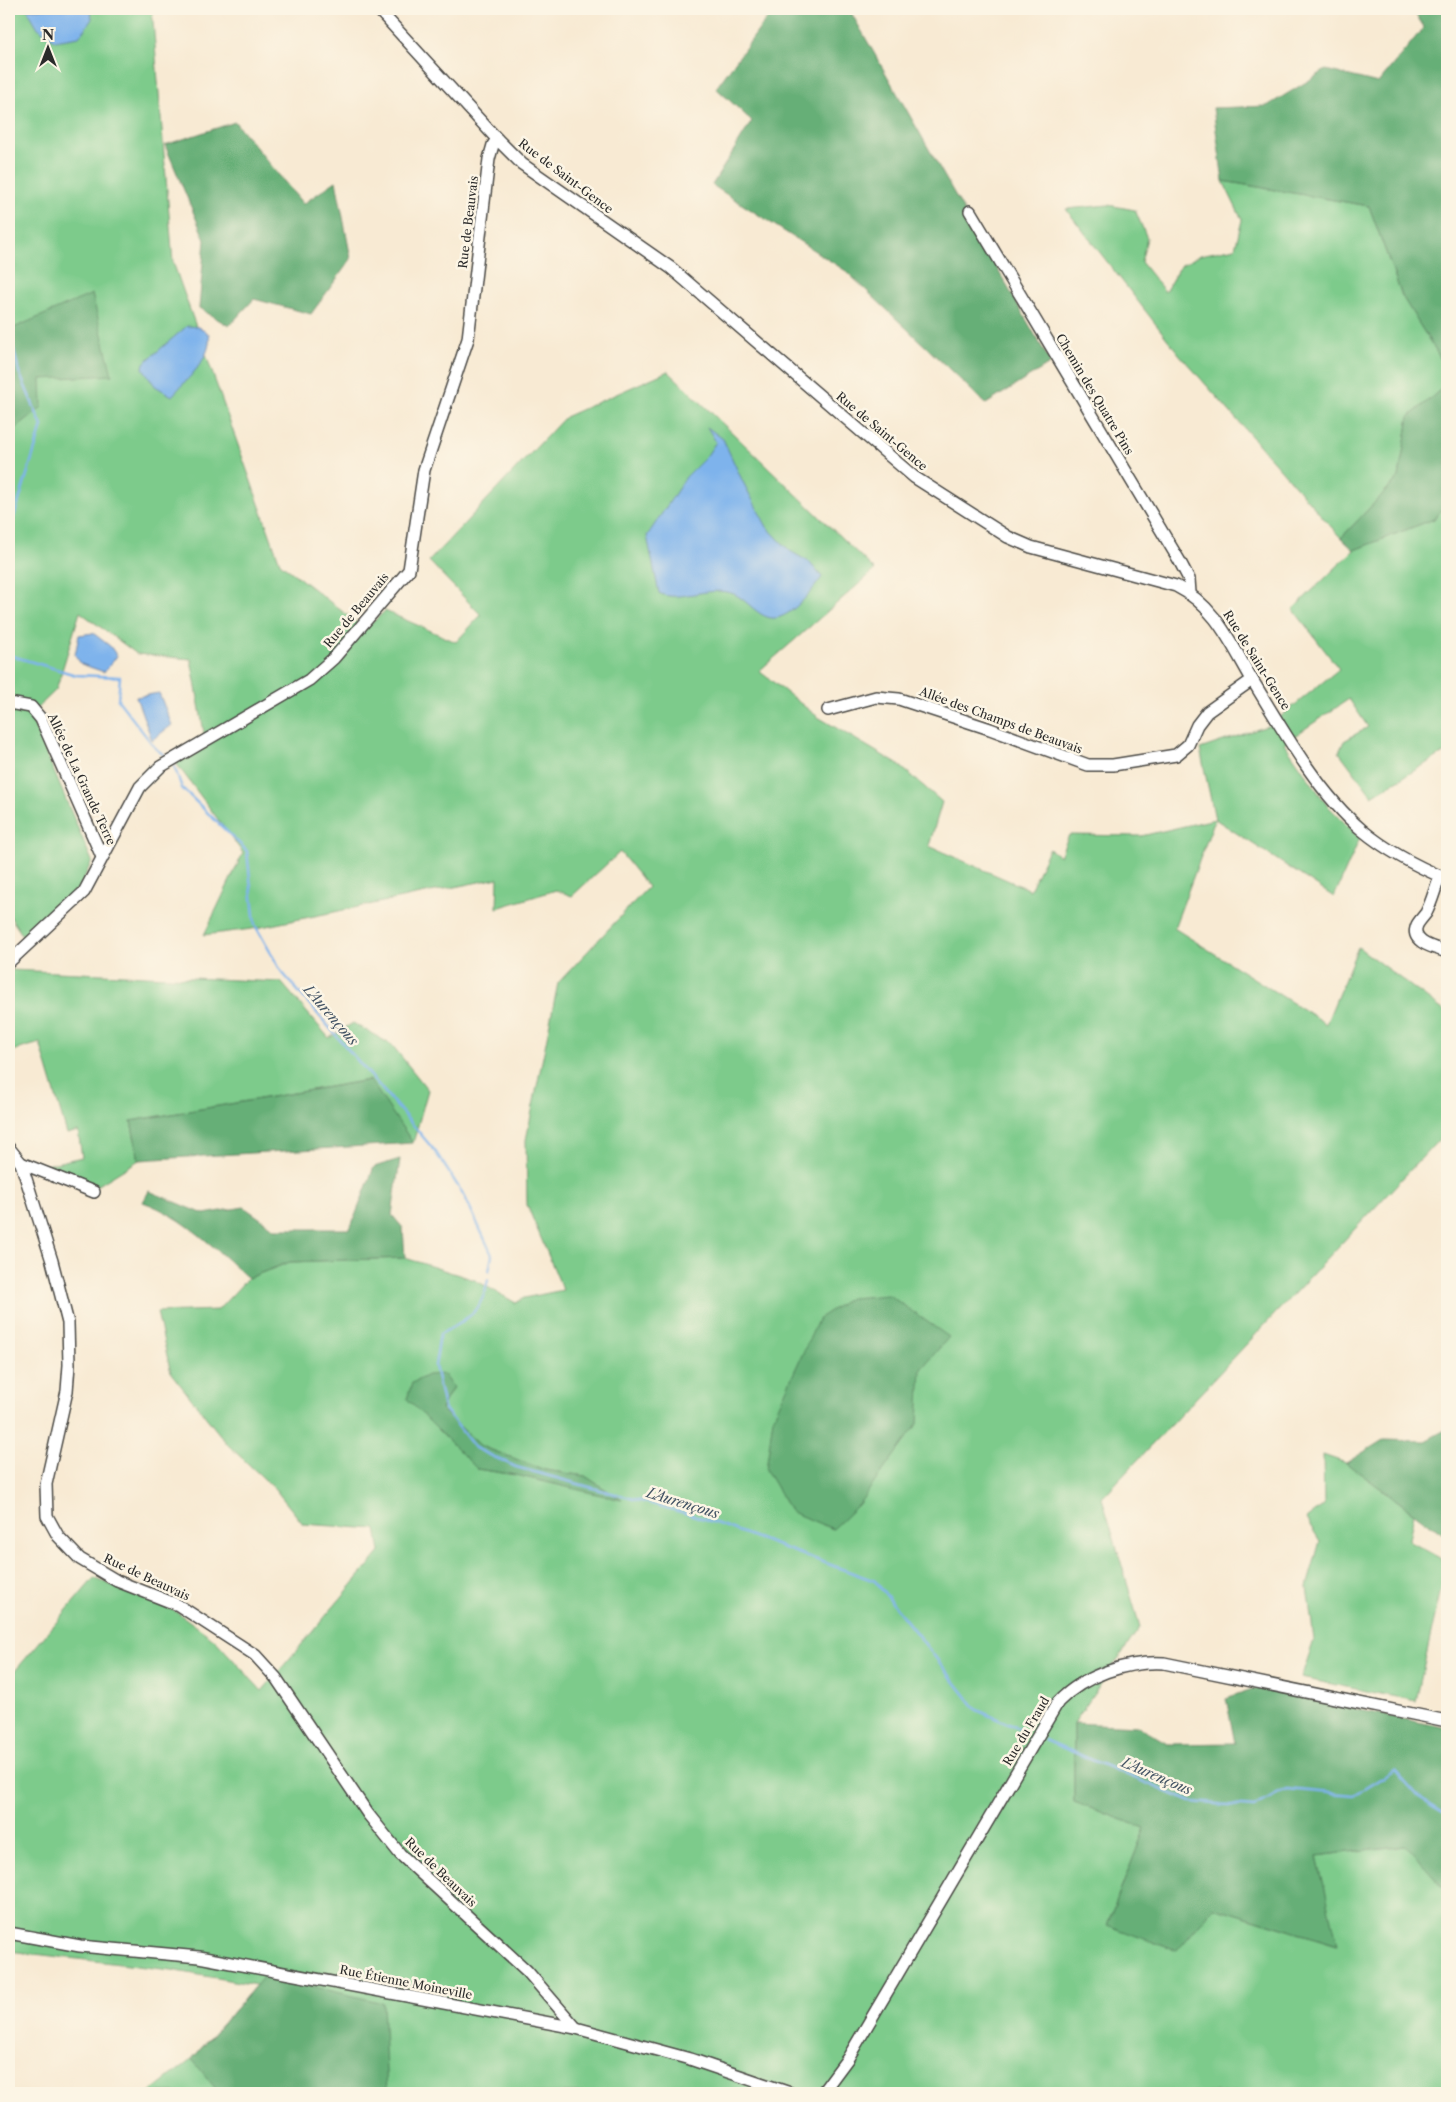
<svg xmlns="http://www.w3.org/2000/svg" width="1456" height="2102" font-family="'Libre Caslon Text',serif">
  <rect width="100%" height="100%" fill="#fcf5e5"/>
  <filter id="ink" filterUnits="userSpaceOnUse"><feTurbulence type="fractalNoise" baseFrequency=".02" numOctaves="2"/><feDisplacementMap in="SourceGraphic" scale="10" xChannelSelector="R" yChannelSelector="G"/><feConvolveMatrix kernelMatrix="1 2 1 2 8 2 1 2 1" color-interpolation-filters="sRGB"/></filter>
  <filter id="wash" filterUnits="userSpaceOnUse"><feTurbulence type="fractalNoise" baseFrequency=".0096" numOctaves="4" result="noise"/><feDisplacementMap in="SourceGraphic" scale="20" xChannelSelector="R" yChannelSelector="G"/><feGaussianBlur stdDeviation="1.12" result="paint"/><feColorMatrix in="noise" values="0 0 0 0 0 0 0 0 0 0 0 0 0 0 0 0 0 1.4 0 .05"/><feComposite in="paint" operator="in"/></filter>
  <g filter="url(#wash)">
    <rect width="100%" height="100%" fill="#f8ead3"/>
    <g fill="#7dcb8b" stroke="#547b5b" fill-rule="evenodd">
      <path d="M9,9H152L173,262L280,563L365,629L385,611L456,642L481,615L429,561L565,417L668,371L875,570L759,671L818,717L899,765L942,802L929,846L1030,890L1049,849L1060,856L1069,835L1141,836L1215,819L1200,749L1270,725L1339,669L1293,609L1354,550L1434,519L1447,503V751L1372,796L1339,752L1344,741L1368,727L1349,699L1284,743L1327,805L1360,838L1334,897L1215,819L1174,928L1326,1024L1358,947L1447,1013V1131L1102,1498L1140,1627L1074,1723V1802L1145,1828L1107,1925L1214,1907L1337,1945L1317,1856L1406,1845L1447,1891V2093H149L192,2059L256,1985L171,1970L9,1951V1678L94,1578L177,1612L215,1640L262,1691L380,1552L376,1529L303,1524L275,1489L228,1445L171,1373L157,1312L218,1310L248,1278L290,1262L405,1258L475,1280L516,1303L524,1298L563,1290L527,1205L526,1140L558,983L648,887L620,852L572,896L556,890L497,908L498,878L252,929L204,935L243,853L176,763L206,744L191,659L137,654L80,612L56,690L30,715L92,861L80,887L25,939L9,915ZM412,1383L453,1387L441,1409L481,1446L545,1470L585,1476L620,1499L516,1475L477,1469Z"/>
      <path d="M1223,181L1369,206L1402,296L1447,369V384L1409,417L1399,477L1341,538L1179,354L1066,209L1108,205L1135,210L1147,238L1141,262L1165,292L1180,266L1200,255L1235,248L1242,220Z"/>
      <path d="M11,970L281,982L329,1038L353,1023L392,1045L428,1090L413,1143L369,1080L131,1121L139,1160L97,1186L42,1166L82,1157L78,1131L67,1134L40,1043L9,1052V972Z"/>
      <path d="M1323,1455L1346,1463L1414,1513L1409,1541L1447,1562L1416,1701L1301,1678L1314,1640L1307,1587L1320,1541L1306,1519L1324,1505Z"/>
    </g>
    <g fill="#66af77" stroke="#486d51">
      <path d="M774,9H849L1051,363L986,404L846,271L712,185L752,121L716,88Z"/>
      <path d="M1412,9H1447V369L1402,296L1369,206L1223,181L1213,108L1267,106L1326,70L1378,83L1424,27Z"/>
      <path d="M235,122L303,204L336,181L351,259L311,314L254,299L229,326L199,308L205,240L165,145Z"/>
      <path d="M92,294L112,375L41,379L42,407L11,432L9,445V330Z"/>
      <path d="M1447,384V503L1434,519L1354,550L1341,538L1399,477L1409,417Z"/>
      <path d="M370,1080L413,1143L139,1160L131,1121Z"/>
      <path d="M400,1159L392,1215L403,1228L405,1258L290,1262L248,1278C215,1249 185,1217 143,1202L149,1191L204,1214L244,1207L275,1229H350L374,1167Z"/>
      <path d="M889,1295L949,1337L921,1369L918,1423L858,1505L833,1529L791,1512L766,1470L773,1418L819,1318L850,1298Z"/>
      <path d="M444,1374L453,1387L441,1409L481,1446L545,1470L585,1476L622,1500L516,1475L477,1469L407,1399L412,1383L428,1375Z"/>
      <path d="M1447,1429V1537L1346,1463L1383,1440L1425,1441Z"/>
      <path d="M1255,1688L1447,1728V1891L1405,1845L1317,1856L1338,1945L1214,1907L1177,1951L1107,1925L1145,1828L1074,1802V1723L1138,1726L1169,1744L1235,1743L1226,1698Z"/>
      <path d="M265,1975L383,2003L387,2093H370L369,2089L359,2093H219L192,2059Z"/>
    </g>
    <g fill="#7eb3ec" stroke="#546f8c">
      <path d="M27,9H91L92,19L79,37L55,41L38,28Z"/>
      <path d="M187,326L198,327L209,334C213,358 186,380 172,396L155,386L143,368L144,363Z"/>
      <path d="M707,427L723,439L743,482L767,527L790,551L809,562L822,577C813,590 795,612 780,617C761,624 748,598 731,593C708,586 677,603 659,593L647,536L686,477L706,457L716,442Z"/>
      <path d="M93,633L110,646L117,656L104,672L81,664L75,655L79,635Z"/>
      <path d="M159,693L172,725L152,740L136,697Z"/>
    </g>
    <g fill="none" stroke-linecap="round" stroke-linejoin="round">
      <g stroke="#7eb3ec" stroke-width="2.5">
        <path d="M9,347L14,350L19,372L42,426L9,533"/>
        <path d="M9,655L76,675L120,677L118,700L156,749L167,757"/>
        <path d="M174,766L182,788L247,851L255,925L281,971L435,1151L465,1197L492,1255L489,1271"/>
        <path d="M488,1280C481,1314 467,1319 440,1334L435,1366L444,1408L475,1448L516,1467L696,1516L875,1581L977,1710L1020,1729"/>
        <path d="M1045,1740L1191,1802L1254,1807L1286,1789L1354,1795L1395,1770L1419,1797L1447,1814"/>
      </g>
    </g>
  </g>
  <g filter="url(#ink)">
    <g fill="none" stroke-linecap="round" stroke-linejoin="round">
      <defs>
        <g id="minor">
          <path d="M378,9L497,139L522,164L671,268L914,477L1008,537L1031,547L1176,586C1216,606 1231,644 1253,681C1282,729 1319,794 1362,830C1386,850 1418,867 1447,879"/>
          <path d="M970,211L1179,560L1189,579L1190,593"/>
          <path d="M9,703L31,707L41,719L102,857"/>
          <path d="M828,710L876,697L899,699L990,729L1088,765H1113L1176,755L1188,745L1197,725L1207,712L1252,680"/>
          <path d="M1440,876C1435,888 1432,902 1426,913C1423,917 1419,921 1417,925C1409,943 1436,948 1447,952"/>
          <path d="M9,962L84,892L140,787L160,767L309,680L334,658L409,570L424,470L468,339L489,159L493,145L497,139"/>
          <path d="M9,1148L21,1163L52,1261L68,1323L69,1365L67,1391L46,1484L47,1516L58,1536L80,1559L117,1581L178,1605L255,1655L276,1678L368,1814L400,1854L527,1971L576,2028"/>
          <path d="M21,1163L94,1192"/>
          <path d="M9,1933L80,1946L199,1957L576,2028L690,2059L790,2093"/>
          <path d="M822,2093L848,2058L1058,1702C1084,1675 1127,1661 1164,1663L1447,1721"/>
        </g>
      </defs>
      <use href="#minor" stroke="#4a4844" stroke-width="14"/>
      <use href="#minor" stroke="#fff" stroke-width="11"/>
    </g>
  </g>
  <g text-anchor="middle" dominant-baseline="central" stroke-width="5" stroke-linejoin="round" paint-order="stroke">
    <g font-size="12" fill="#2b2b2b" stroke="#fcf5e5">
      <text transform="translate(566 176) rotate(37)">Rue de Saint-Gence</text>
      <text transform="translate(468 222) rotate(-83)">Rue de Beauvais</text>
      <text transform="translate(1095 394) rotate(59)">Chemin des Quatre Pins</text>
      <text transform="translate(882 431) rotate(40)">Rue de Saint-Gence</text>
      <text transform="translate(356 610) rotate(-50)">Rue de Beauvais</text>
      <text transform="translate(1257 660) rotate(58)">Rue de Saint-Gence</text>
      <text transform="translate(1001 720) rotate(20)">Allée des Champs de Beauvais</text>
      <text transform="translate(82 779) rotate(65)">Allée de La Grande Terre</text>
      <text transform="translate(147 1577) rotate(25)">Rue de Beauvais</text>
      <text transform="translate(1026 1731) rotate(-59)">Rue du Fraud</text>
      <text transform="translate(441 1872) rotate(44)">Rue de Beauvais</text>
      <text transform="translate(406 1982) rotate(11)">Rue Étienne Moineville</text>
    </g>
    <g font-size="14" font-style="italic" fill="#445465" stroke="#fcf5e5">
      <text transform="translate(331 1015) rotate(49)">L'Aurençous</text>
      <text transform="translate(683 1503) rotate(17)">L'Aurençous</text>
      <text transform="translate(1157 1776) rotate(23)">L'Aurençous</text>
    </g>
  </g>
  <rect width="1456" height="2102" fill="none" stroke="#fcf5e5" stroke-width="30"/>
  <g transform="translate(48 48)" stroke="#fcf5e5" stroke-width="4" paint-order="stroke">
  <path d="M0-4L9 19L0 12L-9 19Z" fill="#2b2b2b"/>
  <text y="-8" font-size="14" font-weight="bold" text-anchor="middle" fill="#2b2b2b">N</text>
  </g>
</svg>
